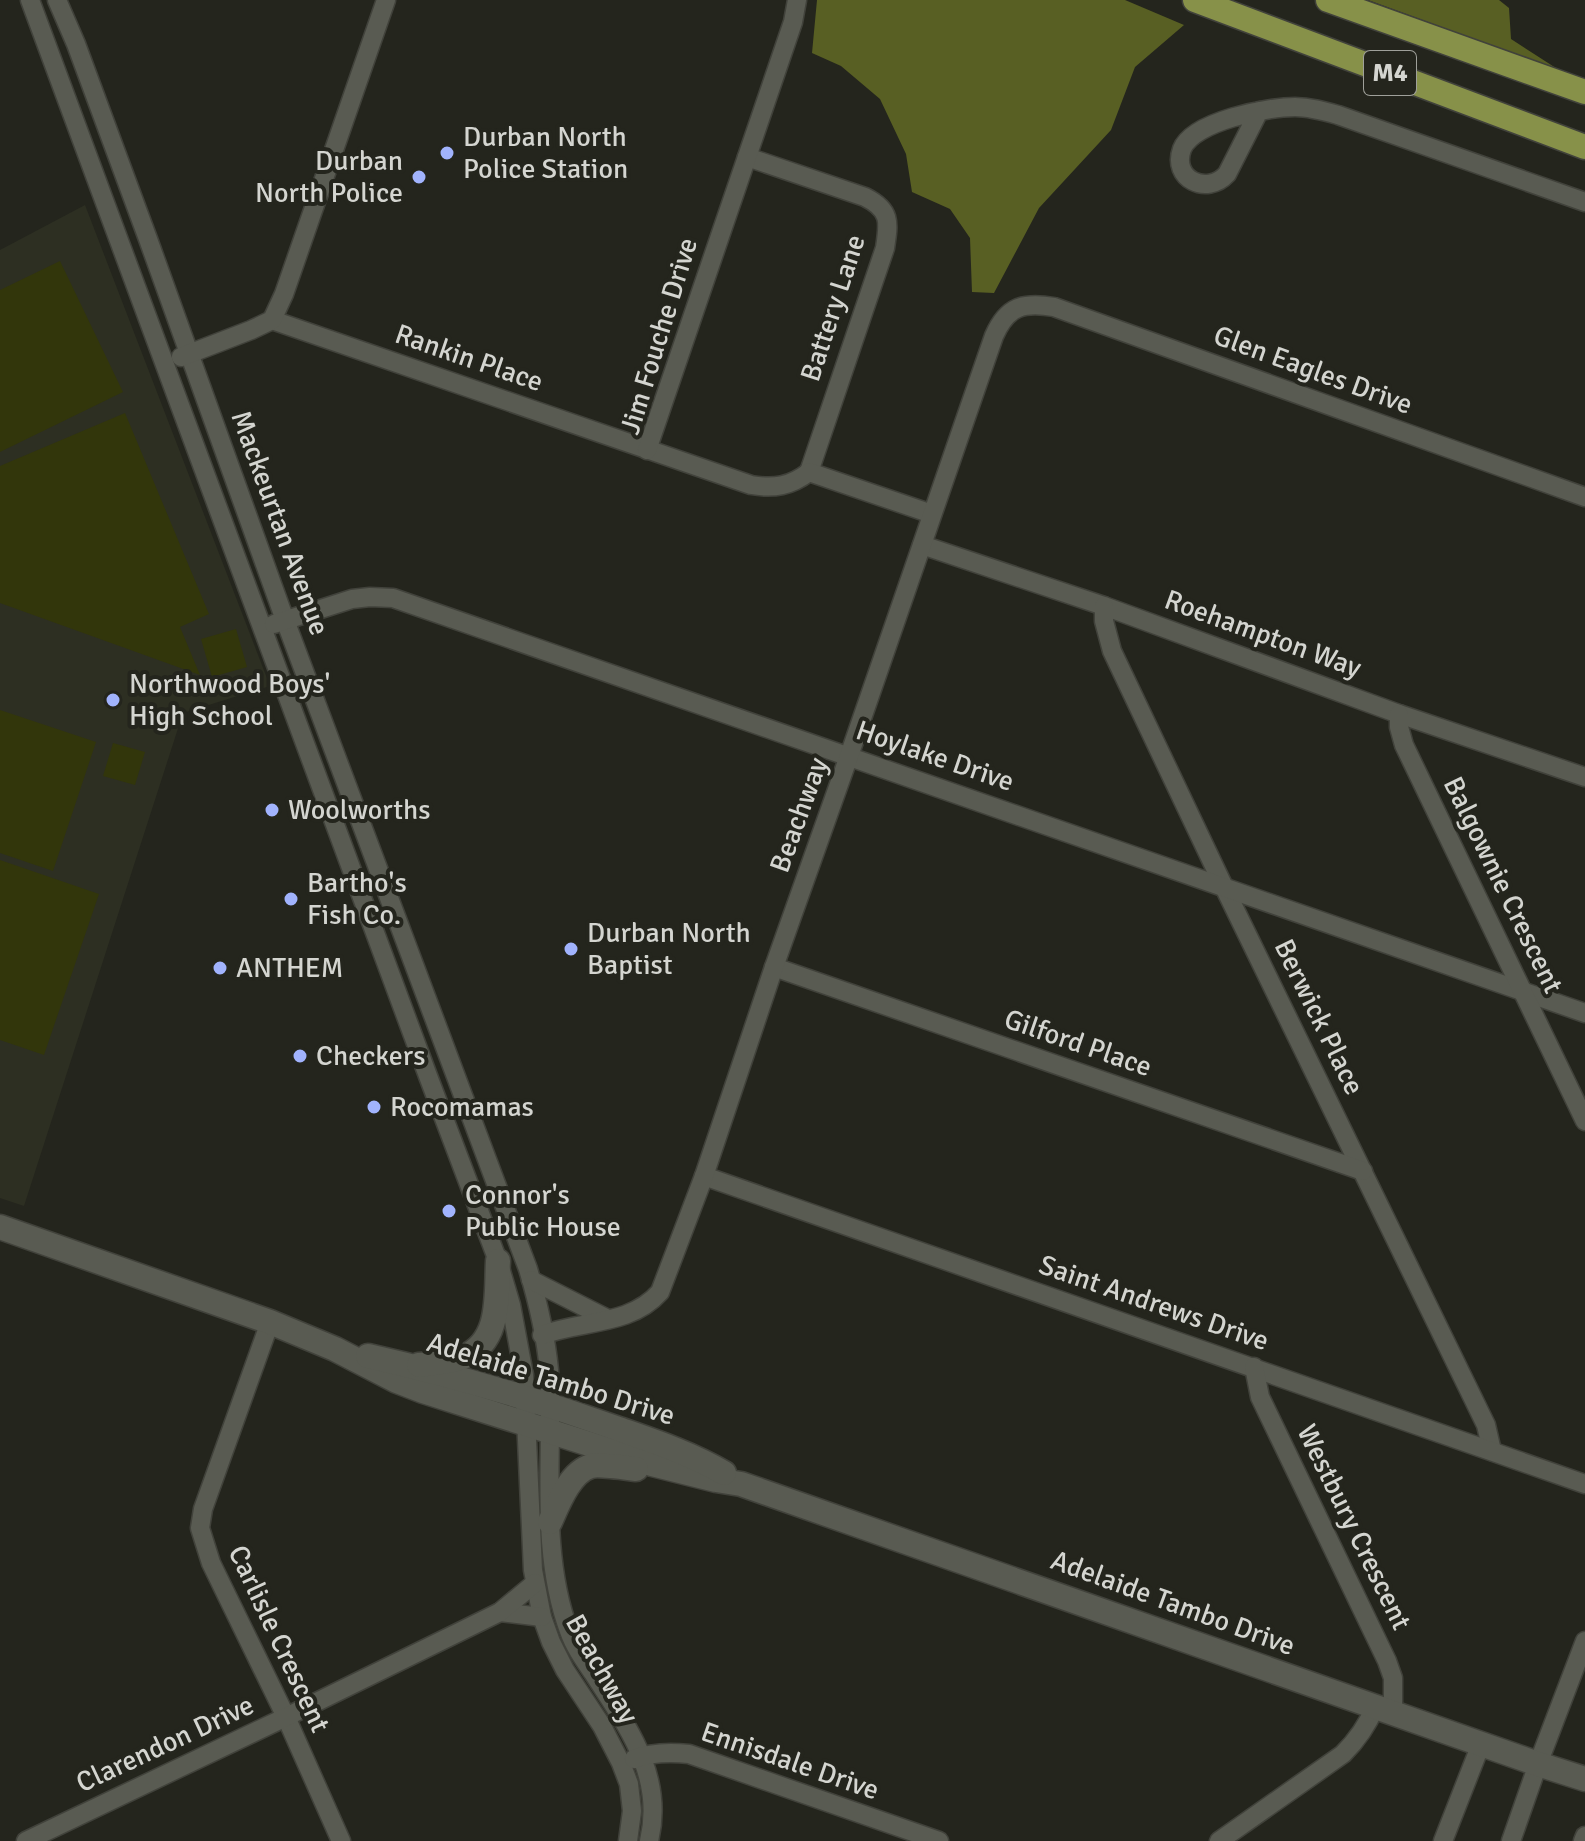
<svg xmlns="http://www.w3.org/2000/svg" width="1585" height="1841" font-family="Signika,sans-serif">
  <rect width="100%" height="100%" fill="#24251d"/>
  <path fill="#2d2f22" d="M85,205L270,686L183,713L24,1206L0,1198V250Z"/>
  <g fill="#32360b">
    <path d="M60,261L123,392L0,452V290Z"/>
    <path d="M125,413L209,614L180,627L200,675L0,603V466Z"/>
    <path d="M236,629L247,667L212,677L201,639Z"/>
    <path d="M0,710L96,742L53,871L0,853Z"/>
    <path d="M113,743L145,752L135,785L103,776Z"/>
    <path d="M0,860L99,894L44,1055L0,1040Z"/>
  </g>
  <g fill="#585f23">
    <path d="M817,0H1125L1184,25L1135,67L1111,130L1039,208L994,293L972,292L970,238L950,209L912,192L906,154L880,99L841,66L812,53Z"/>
    <path d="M1368,0H1499L1509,8L1511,39L1559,70Z"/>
  </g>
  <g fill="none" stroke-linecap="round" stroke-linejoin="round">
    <defs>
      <g id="street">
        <path d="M30,0L428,1076L498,1261L511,1305L524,1375L533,1570L542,1617L551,1642L565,1670L602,1726L621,1763L629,1784L632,1811L628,1841"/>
        <path d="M57,0L76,44L148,239L285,620L528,1269C537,1299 546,1339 549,1370C550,1386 550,1403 550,1419C550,1489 544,1564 569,1631C574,1646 584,1660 593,1673C626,1725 665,1775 649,1841"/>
        <path d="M1259,111L1227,174C1207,196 1171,179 1182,149C1193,121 1268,107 1295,107C1310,107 1324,111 1338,115L1585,202"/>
        <path d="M747,157L865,197C891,210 889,222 885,248L809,472"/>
        <path d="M272,320L751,485C774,489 791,486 809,472L932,514"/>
        <path d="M181,357L251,330L272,320L284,294L386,0"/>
        <path d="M647,450L793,22L797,0"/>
        <path d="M922,545L1104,606L1399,714L1585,777"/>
        <path d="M1104,606V621L1112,651L1224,887L1486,1425L1492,1451"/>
        <path d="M274,624L352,599L370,597L393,598L1585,1013"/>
        <path d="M1399,714V727L1404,745L1585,1121"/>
        <path d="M774,967L1363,1171"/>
        <path d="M704,1176L1585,1484"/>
        <path d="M531,1280L608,1319"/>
        <path d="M270,1322L203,1509L200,1528L211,1563L286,1717L341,1841"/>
        <path d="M542,1335C582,1320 630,1326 660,1292L704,1176L774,967L849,756L994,336C1007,306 1023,302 1054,307L1585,497"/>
        <path d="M1254,1367L1260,1397L1387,1661L1393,1678V1713"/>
        <path d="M500,1612L542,1617"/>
        <path d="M634,1759C652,1752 670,1752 689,1754L939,1841"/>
        <path d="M26,1841L286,1717L500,1612L535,1583"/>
        <path d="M1219,1841L1343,1754C1358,1739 1367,1726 1375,1707"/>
        <path d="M1443,1841L1481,1744"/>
        <path d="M1511,1841L1538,1764L1585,1641"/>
        <path d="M1583,1841L1585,1836"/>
      </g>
      <g id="secondary">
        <path d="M0,1227L270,1322L335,1349L397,1381L423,1391L652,1464L716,1480L741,1484L1538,1764L1585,1779"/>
        <path d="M368,1356C452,1375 535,1399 616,1428C653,1441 690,1453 724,1473"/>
        <path d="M419,1365C434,1363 450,1362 463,1357C502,1342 496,1294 498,1261"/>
        <path d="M550,1522C558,1504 570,1472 591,1466C599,1464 627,1468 636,1469"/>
      </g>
      <g id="highway">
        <path d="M1195,0L1585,147"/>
        <path d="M1328,0L1585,92"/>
      </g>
    </defs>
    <use href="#street" stroke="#41423b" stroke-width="21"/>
    <use href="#secondary" stroke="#41423b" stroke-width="27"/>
    <use href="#highway" stroke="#41423b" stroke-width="27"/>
    <use href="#street" stroke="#595b52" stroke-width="18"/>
    <use href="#secondary" stroke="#595b52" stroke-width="24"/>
    <use href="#highway" stroke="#879149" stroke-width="24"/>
  </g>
  <g fill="#a1b3fd" stroke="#24251d" stroke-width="3">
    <circle cx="447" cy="153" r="8"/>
    <circle cx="419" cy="177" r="8"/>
    <circle cx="113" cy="700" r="8"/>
    <circle cx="272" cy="810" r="8"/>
    <circle cx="291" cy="899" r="8"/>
    <circle cx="571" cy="949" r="8"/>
    <circle cx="220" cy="968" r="8"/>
    <circle cx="300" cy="1056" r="8"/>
    <circle cx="374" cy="1107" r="8"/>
    <circle cx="449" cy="1211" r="8"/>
  </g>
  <g text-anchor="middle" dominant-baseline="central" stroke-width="8" stroke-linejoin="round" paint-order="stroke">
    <rect fill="#24251d" stroke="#9fa09a" stroke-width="2" x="1364" y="51" width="52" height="44" rx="6"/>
    <g font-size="26" font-weight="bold" fill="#d4d5d0">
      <text x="1390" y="73">M4</text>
    </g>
    <g font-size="28" fill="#d4d5d0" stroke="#24251d" text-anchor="start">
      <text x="463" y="137">Durban North<tspan x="463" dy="32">Police Station</tspan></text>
      <text x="403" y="161" text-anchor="end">Durban<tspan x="403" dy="32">North Police</tspan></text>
      <text x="129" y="684">Northwood Boys'<tspan x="129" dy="32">High School</tspan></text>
      <text x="288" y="810">Woolworths</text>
      <text x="307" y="883">Bartho's<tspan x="307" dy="32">Fish Co.</tspan></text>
      <text x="587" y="933">Durban North<tspan x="587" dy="32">Baptist</tspan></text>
      <text x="236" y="968">ANTHEM</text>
      <text x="316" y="1056">Checkers</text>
      <text x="390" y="1107">Rocomamas</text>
      <text x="465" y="1195">Connor's<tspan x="465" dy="32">Public House</tspan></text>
    </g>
    <g font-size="28" fill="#d4d5d0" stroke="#24251d">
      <text transform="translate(833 308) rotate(-72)">Battery Lane</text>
      <text transform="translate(659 336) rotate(-73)">Jim Fouche Drive</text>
      <text transform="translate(469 358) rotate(19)">Rankin Place</text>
      <text transform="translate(1313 370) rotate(20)">Glen Eagles Drive</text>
      <text transform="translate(280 523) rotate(70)">Mackeurtan Avenue</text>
      <text transform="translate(1263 634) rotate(20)">Roehampton Way</text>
      <text transform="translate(935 756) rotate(19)">Hoylake Drive</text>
      <text transform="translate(799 815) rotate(-70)">Beachway</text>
      <text transform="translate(1503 885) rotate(64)">Balgownie Crescent</text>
      <text transform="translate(1319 1017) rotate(64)">Berwick Place</text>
      <text transform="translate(1078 1043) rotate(19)">Gilford Place</text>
      <text transform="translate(1154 1303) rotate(19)">Saint Andrews Drive</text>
      <text transform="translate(551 1379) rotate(17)">Adelaide Tambo Drive</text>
      <text transform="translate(1354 1527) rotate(64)">Westbury Crescent</text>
      <text transform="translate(1173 1603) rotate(20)">Adelaide Tambo Drive</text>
      <text transform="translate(279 1639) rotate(65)">Carlisle Crescent</text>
      <text transform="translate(602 1669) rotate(61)">Beachway</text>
      <text transform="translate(165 1744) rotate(-25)">Clarendon Drive</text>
      <text transform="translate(790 1761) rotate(19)">Ennisdale Drive</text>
    </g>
  </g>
</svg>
